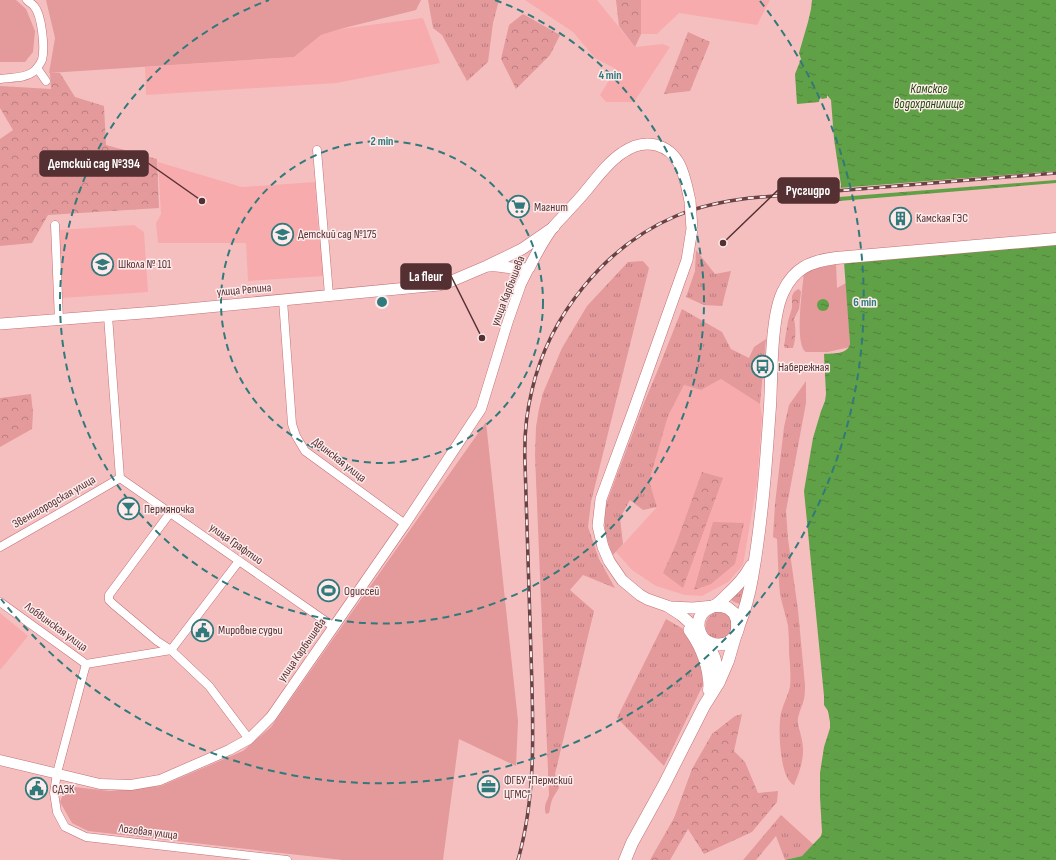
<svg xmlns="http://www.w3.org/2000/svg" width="1056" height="860" font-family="'Sofia Sans Condensed',sans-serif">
  <defs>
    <pattern id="grass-tufts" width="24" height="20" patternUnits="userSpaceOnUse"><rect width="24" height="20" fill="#e4999b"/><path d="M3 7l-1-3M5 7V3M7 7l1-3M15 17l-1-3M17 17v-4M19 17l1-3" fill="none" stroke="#bb7d7f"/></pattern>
    <pattern id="forest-crowns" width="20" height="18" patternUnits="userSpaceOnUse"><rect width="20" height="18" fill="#e4999b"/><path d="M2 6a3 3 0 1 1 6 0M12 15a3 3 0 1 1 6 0" fill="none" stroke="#bb7d7f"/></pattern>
    <pattern id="water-ripples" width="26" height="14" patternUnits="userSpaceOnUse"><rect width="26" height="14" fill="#60a047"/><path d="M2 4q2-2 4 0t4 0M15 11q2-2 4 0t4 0" fill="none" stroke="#52833c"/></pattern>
  </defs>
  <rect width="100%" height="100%" fill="#f5bfc0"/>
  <g fill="#f8abad">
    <path d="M525,0H597L635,47L663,44L670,47L634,102H606L600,95L616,69L595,58L573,32Z"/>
    <path d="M641,0H770L757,25L679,13L657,34H641Z"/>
    <path d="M423,18L440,63L336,83L146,95L145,67L294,57L321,35L340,29Z"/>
    <path d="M158,162L242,187L315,182L318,227L323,242L325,276L248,281L246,243H158L156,223L161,214Z"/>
    <path d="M134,225L144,232L148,292L63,298L58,230Z"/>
    <path d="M721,379L760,404L762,416L757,483L743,565L728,582L702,596L685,595L656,586L632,570L616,552L657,507L648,481L668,416L684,385L701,390Z"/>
    <path d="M0,613L28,636L1,669H0Z"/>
  </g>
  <g fill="url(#grass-tufts)">
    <path d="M428,0H499L493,23L488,62L467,81L442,35L433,28Z"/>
    <path d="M696,250L715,274L731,271L722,306L704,305L686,297L695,271Z"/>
    <path d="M643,261L649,268L591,502L588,527L599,559L615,588L583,575L570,590L594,611L555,774L559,788C556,793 552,798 551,803C550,807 550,810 549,813L546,814C543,806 547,802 549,795L535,455L536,427L539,409L543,393L562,348L587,306L628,262Z"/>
    <path d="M682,309L722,332L731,349L749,358L754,347L766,339L760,404L721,379L701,390L684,385L668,416L649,481L657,507L643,510L630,500L620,518L623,544L612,556L605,530V507L644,403L657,372Z"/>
    <path d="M806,381V403L786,511L788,539L798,610L805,685C805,691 805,697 803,703C801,708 799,713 798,718C797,725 800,730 801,736C806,754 801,769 794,785C779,778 778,727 781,713C783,704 788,696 790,687C791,676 790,664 789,653C789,645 789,635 788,626C786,615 782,605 780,594C778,576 778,557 777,539L773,537L775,504L784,427L789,405Z"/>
    <path d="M747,581L743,604C738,604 733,602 730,599Z"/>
    <path d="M717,612L726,613L732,619V632C729,634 727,638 724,638C706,644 697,619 717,612Z"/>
    <path d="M666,619L685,630L702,664L703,685L664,766L617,718Z"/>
    <path d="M781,815L814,845L802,856L785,860L776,836L756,860H743Z"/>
  </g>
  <g fill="url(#forest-crowns)">
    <path d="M616,0H641V34L635,47L619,26Z"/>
    <path d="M523,14L560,35L550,55L516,89L501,59L509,25Z"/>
    <path d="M688,32L710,42L690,91L664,94Z"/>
    <path d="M50,73H60L75,97L104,106L106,145L157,159L159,208L48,215L32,243L0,246V139L13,130L0,108V86L51,89Z"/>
    <path d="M798,289L800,290L801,292L799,309L794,319C796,328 796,339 793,348H785L784,346L788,321L792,308V296L794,292Z"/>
    <path d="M31,394L33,413L32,429L0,447V398Z"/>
    <path d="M702,472L723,478L683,588L663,573L676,544Z"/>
    <path d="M713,522L744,523L735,564L711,584L694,590Z"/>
    <path d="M742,714L734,751L745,762L758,793L778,791L777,802L752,832L704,854L688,829L670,860H650L674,818L692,769L712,734L735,716Z"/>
  </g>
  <g fill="#e4999b">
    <path d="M0,0H16L26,9L35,31L33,52L25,62H0Z"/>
    <path d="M46,0H421L416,10L340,29L321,35L294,57L49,73L55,38Z"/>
    <path d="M836,263L837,288L846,283L850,343V347L828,352H806C794,344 803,286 804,272L807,269Z"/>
    <path d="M486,422L518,721L516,766L459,739L443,860H343L88,831L72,823L60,802L66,786L109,791L161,786L243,751L271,727Z"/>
  </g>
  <g fill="url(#water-ripples)">
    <path d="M812,0H1056V183L839,201L841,185L834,139L831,100L827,95V98L822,99L820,97L819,102L797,104L795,74L801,59L799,53L808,22L811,9Z"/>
    <path d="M1056,244V860H776H785L802,856L821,836L822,832L820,797V773L824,747L830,728V722L828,711L824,705V696L804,491L813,438L821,411L825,401L826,394L824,354C833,353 847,355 850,344L844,262Z"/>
    <circle cx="823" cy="305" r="6"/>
  </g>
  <path fill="#f5bfc0" d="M1056,171V180L839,197V188Z"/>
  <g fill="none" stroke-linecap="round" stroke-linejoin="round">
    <defs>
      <g id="minor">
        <path d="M37,68L46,81"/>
        <path d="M0,79C10,77 24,79 33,72C37,69 40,64 42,60C45,48 42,15 34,6C32,4 29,2 27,0"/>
        <path d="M317,150L329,295"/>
        <path d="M55,225L59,320"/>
        <path d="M283,300L292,424L296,436L305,451L405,524"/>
        <path d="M108,316L120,478L334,627"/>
        <path d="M170,513L109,595V600L113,604L157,641L171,650L239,561"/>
        <path d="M0,547L72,506L120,478"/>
        <path d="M0,602L86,664L171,650L209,686L249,739"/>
        <path d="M86,664L57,773L54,793L57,812L65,827L86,837L287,860"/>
      </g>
      <path id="tertiary" d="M0,760L100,784L131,785L160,780L229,750L249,739L271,717L405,524L481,409L508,321L521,284L529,268"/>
      <g id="secondary">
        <path d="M692,229L687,260L633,412L601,499L598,526L603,547L609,561L622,580L640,595L647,599L667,606L681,615L692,625L702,636"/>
        <path d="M489,266C503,264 515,272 529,268C536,254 544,239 554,226C564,215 575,204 585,192C596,179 607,163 622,153C633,145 644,142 656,145C682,152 685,179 690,201"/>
        <path d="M0,324L156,312L439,285L447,283L487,266L522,249L554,227"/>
        <path d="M670,607L693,608L714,606"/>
        <path d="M689,630C702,648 709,667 709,689"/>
      </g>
      <g id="primary">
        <path d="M703,638C712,647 727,647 735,636C737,633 738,629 739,625C745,610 749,595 752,578C762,522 766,464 770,406C771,389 771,372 772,355C773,336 775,308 783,292C794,268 811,261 836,258L1056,239"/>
        <path d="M709,690C712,680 717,670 715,660C712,646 695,635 699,620C701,612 707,609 714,606C718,604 722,600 726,596C736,587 745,578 751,566"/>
        <path d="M625,860L632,843L664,785L704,706L719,682L728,661L737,630V620L734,613L728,608L722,606H714"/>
      </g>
    </defs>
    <use href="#minor" stroke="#c37175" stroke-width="9"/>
    <use href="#tertiary" stroke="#c37175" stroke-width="11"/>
    <use href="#secondary" stroke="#c37175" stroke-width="12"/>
    <use href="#primary" stroke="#c37175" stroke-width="13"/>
    <use href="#minor" stroke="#fff" stroke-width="8"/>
    <use href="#tertiary" stroke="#fff" stroke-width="10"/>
    <use href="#secondary" stroke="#fff" stroke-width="11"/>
    <use href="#primary" stroke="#fff" stroke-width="12"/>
    <defs>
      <path id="rail" d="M518,860C537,793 533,723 531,654C529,591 527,527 525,463C524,438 526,414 532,390C549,316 605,246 676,216C700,206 725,201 750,198L1056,173"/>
    </defs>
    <use href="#rail" stroke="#694344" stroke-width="3.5"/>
    <use href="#rail" stroke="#feebeb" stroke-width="2" stroke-dasharray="6" stroke-linecap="butt"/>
    <defs>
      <path id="secondary-bridge" d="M690,201L692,229"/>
    </defs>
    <use href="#secondary-bridge" stroke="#c37175" stroke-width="12" stroke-linecap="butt"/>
    <use href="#secondary-bridge" stroke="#fff" stroke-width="11"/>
  </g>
  <g fill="none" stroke="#317a7c" stroke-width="2" stroke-dasharray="7 5">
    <circle cx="382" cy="302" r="161"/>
    <path d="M495 0A322 322 0 1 1 269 0"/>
    <path d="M760 1A483 483 0 1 1 1 599"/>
  </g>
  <defs>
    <symbol id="supermarket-ring" viewBox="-11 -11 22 22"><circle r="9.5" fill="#feebeb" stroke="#317a7c" stroke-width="1.5"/><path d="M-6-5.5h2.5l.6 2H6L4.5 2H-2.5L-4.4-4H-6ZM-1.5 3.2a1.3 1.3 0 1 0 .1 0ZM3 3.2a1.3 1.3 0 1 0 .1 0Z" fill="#317a7c"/></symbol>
    <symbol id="building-ring" viewBox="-11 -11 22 22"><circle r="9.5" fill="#feebeb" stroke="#317a7c" stroke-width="1.5"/><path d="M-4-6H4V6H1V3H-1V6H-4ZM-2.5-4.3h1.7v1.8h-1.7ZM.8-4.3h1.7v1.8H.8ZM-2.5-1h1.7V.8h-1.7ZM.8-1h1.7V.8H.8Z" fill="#317a7c"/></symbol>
    <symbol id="school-ring" viewBox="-11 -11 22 22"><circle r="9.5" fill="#feebeb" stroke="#317a7c" stroke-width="1.5"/><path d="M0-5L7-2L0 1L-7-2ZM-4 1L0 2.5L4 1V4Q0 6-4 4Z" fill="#317a7c"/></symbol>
    <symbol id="bus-ring" viewBox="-11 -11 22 22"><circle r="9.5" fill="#feebeb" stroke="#317a7c" stroke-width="1.5"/><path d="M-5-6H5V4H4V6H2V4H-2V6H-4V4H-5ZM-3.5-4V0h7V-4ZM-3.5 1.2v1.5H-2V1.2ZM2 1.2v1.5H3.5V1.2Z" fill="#317a7c"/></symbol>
    <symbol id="bar-ring" viewBox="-11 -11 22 22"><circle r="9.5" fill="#feebeb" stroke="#317a7c" stroke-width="1.5"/><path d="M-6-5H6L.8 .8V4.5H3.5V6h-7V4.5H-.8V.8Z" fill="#317a7c"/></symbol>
    <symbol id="stadium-ring" viewBox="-11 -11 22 22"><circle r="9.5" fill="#feebeb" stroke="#317a7c" stroke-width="1.5"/><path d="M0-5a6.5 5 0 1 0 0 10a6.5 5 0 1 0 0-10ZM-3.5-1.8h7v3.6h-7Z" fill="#317a7c"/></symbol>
    <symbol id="civic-ring" viewBox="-11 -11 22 22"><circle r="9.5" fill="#feebeb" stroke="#317a7c" stroke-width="1.5"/><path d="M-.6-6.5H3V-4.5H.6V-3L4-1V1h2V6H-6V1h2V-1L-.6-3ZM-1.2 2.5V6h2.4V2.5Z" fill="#317a7c"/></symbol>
    <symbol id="office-ring" viewBox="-11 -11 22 22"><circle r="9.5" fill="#feebeb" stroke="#317a7c" stroke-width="1.5"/><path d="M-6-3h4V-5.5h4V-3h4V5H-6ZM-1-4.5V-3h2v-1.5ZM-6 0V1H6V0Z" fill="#317a7c"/></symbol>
  </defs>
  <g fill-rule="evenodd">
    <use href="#supermarket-ring" x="506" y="194" width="25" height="25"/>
    <use href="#building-ring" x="888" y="206" width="25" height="25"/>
    <use href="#school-ring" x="270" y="222" width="25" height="25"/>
    <use href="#school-ring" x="90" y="252" width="25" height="25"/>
    <use href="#bus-ring" x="750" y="354" width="25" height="25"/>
    <use href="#bar-ring" x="116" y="496" width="25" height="25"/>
    <use href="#stadium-ring" x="316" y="578" width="25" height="25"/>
    <use href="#civic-ring" x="190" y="618" width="25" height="25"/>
    <use href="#office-ring" x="476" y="774" width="25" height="25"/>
    <use href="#civic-ring" x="24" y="776" width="25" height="25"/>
  </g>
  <g text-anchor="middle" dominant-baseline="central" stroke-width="3" stroke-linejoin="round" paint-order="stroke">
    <g font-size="12" fill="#543032" stroke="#feebeb" text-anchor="start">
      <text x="534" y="207">Магнит</text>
      <text x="916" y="218">Камская ГЭС</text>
      <text x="298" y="234">Детский сад №175</text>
      <text x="118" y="264">Школа № 101</text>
      <text x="778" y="367">Набережная</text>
      <text x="144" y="509">Пермяночка</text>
      <text x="344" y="591">Одиссей</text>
      <text x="218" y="630">Мировые судьи</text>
      <text x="504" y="780">ФГБУ "Пермский<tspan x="504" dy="14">ЦГМС"</tspan></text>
      <text x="52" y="789">СДЭК</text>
    </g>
    <g font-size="12" fill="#543032" stroke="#feebeb">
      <text transform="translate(244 290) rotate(-5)">улица Репина</text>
      <text transform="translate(508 291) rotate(-69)">улица Карбышева</text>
      <text transform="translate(339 460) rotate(38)">Двинская улица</text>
      <text transform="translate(54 502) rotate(-30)">Звенигородская улица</text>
      <text transform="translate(236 544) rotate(35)">улица Графтио</text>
      <text transform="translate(56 627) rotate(36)">Лобвинская улица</text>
      <text transform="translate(302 650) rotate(-55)">улица Карбышева</text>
      <text transform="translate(148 832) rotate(7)">Логовая улица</text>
    </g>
    <g font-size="13" font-style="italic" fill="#204a0c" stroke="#feebeb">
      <text x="929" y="89">Камское<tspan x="929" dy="15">водохранилище</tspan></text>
    </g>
  </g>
  <circle cx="382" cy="302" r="6" fill="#317a7c" stroke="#feebeb" stroke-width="2"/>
  <g font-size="12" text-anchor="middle" font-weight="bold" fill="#317a7c" stroke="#feebeb" stroke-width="3" stroke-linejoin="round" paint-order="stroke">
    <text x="610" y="79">4 min</text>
    <text x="382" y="145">2 min</text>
    <text x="865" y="306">6 min</text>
  </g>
  <path fill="none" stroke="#543032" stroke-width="1.5" d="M202 201L148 163M723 243L778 190M482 338L451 276"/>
  <g fill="#543032" stroke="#feebeb" stroke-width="1.5">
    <circle cx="202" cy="201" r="4"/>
    <circle cx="723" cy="243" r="4"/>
    <circle cx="482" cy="338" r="4"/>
  </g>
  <g fill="#543032" stroke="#543032" stroke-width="1.5">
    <rect x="40" y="151" width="108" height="25" rx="4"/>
    <rect x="778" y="178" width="61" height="25" rx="4"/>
    <rect x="401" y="264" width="50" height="25" rx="4"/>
  </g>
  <g font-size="13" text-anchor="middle" font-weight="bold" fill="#fff">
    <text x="94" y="168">Детский сад №394</text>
    <text x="808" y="195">Русгидро</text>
    <text x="426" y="281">La fleur</text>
  </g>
</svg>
